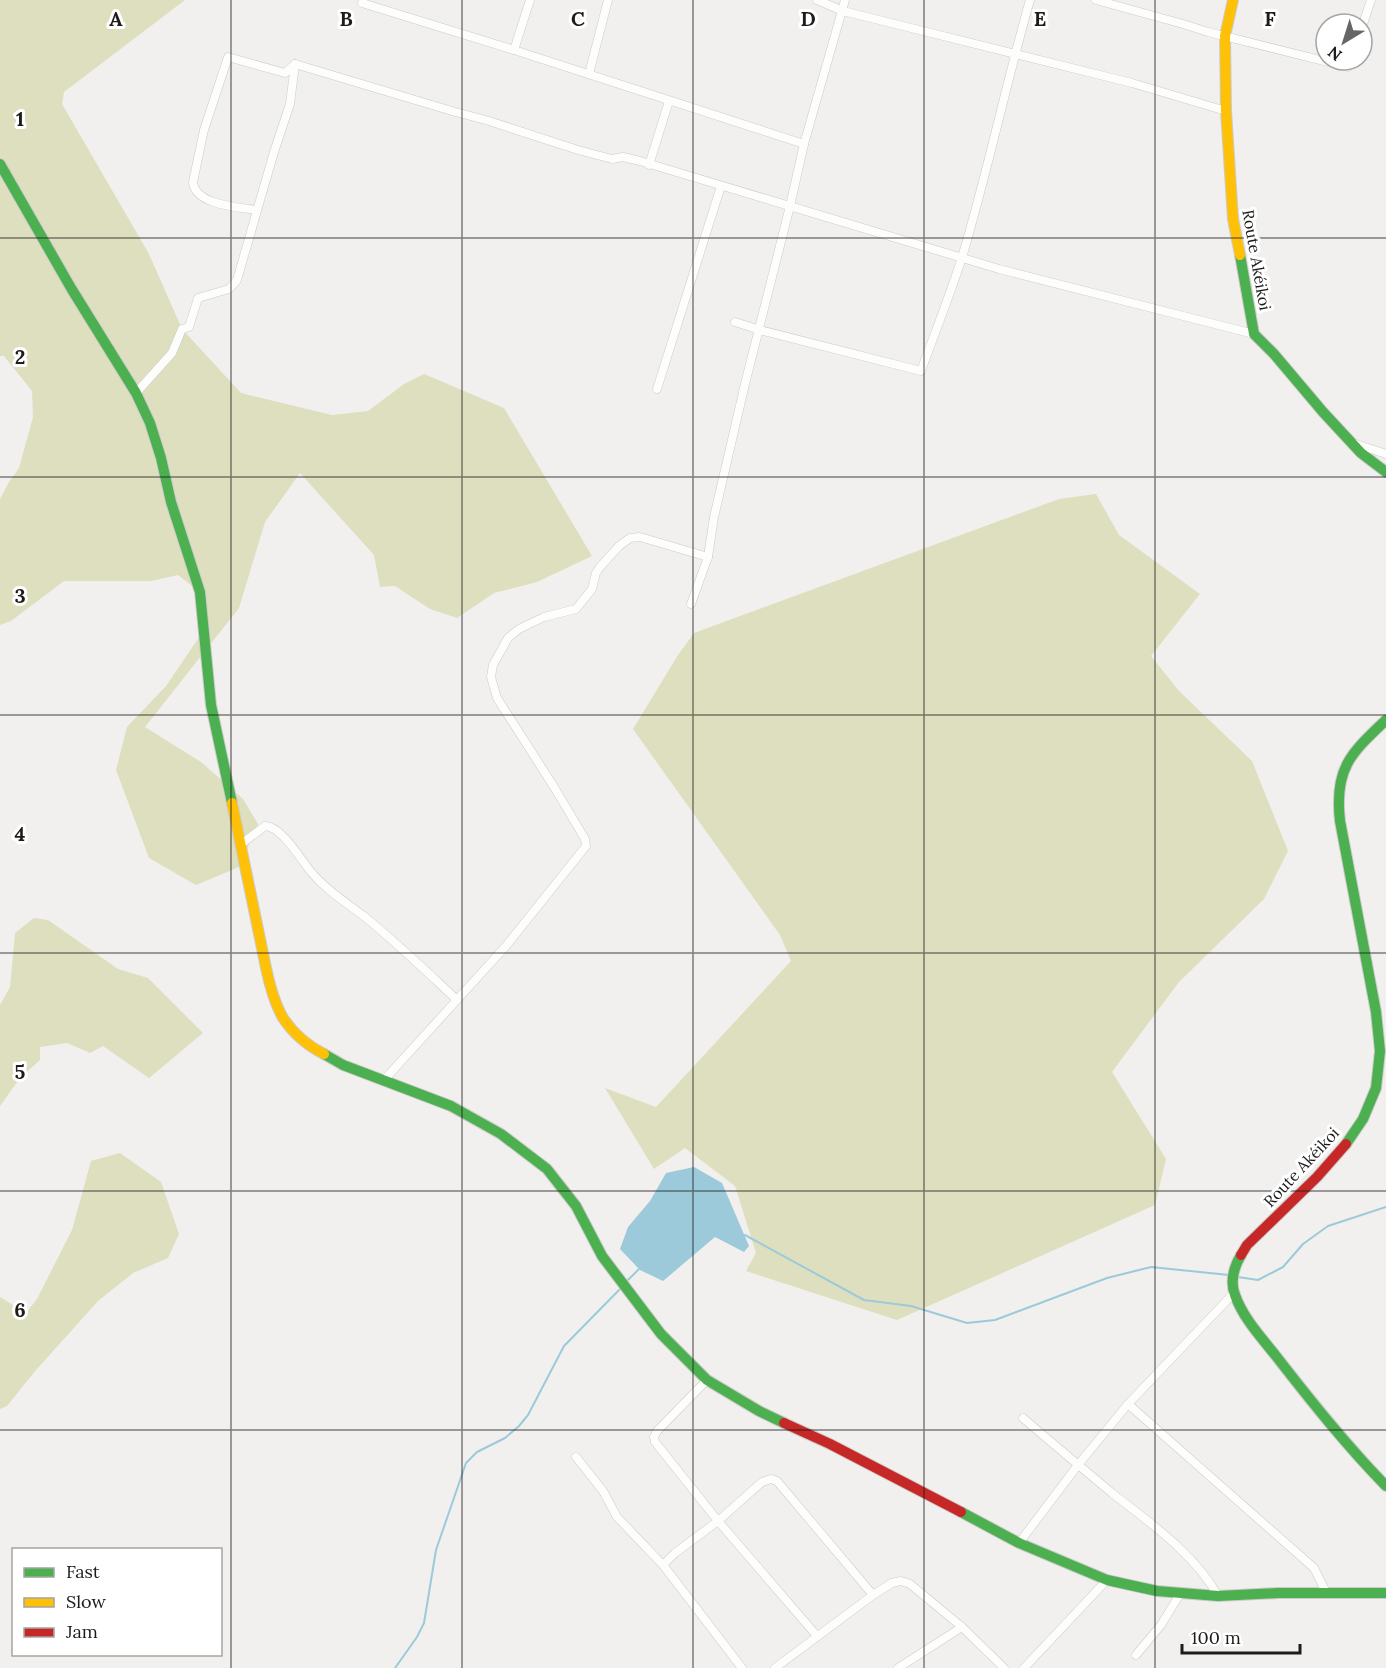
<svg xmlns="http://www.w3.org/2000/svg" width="1386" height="1668" font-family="Lora,serif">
  <rect width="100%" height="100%" fill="#f1f0ee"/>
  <g fill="#dddfbf">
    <path d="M0,0H185L64,92L62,104L149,254L182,329L241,393L332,415L368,411L404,384L424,374L504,408L592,556L537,582L494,593L457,618L430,609L395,586L380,587L374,555L300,473L265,522L239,608L145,727L201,762L243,799L258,824L239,867L196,885L149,858L116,770L127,727L166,686L204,630L200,592L178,575L151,581H64L11,621L0,625V499L9,482L19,468L33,417L32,391L4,356H0Z"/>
    <path d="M1096,494L1119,535L1200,594L1151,656L1179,691L1252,761L1288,851L1264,899L1179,982L1112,1072L1166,1159L1155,1205L897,1320L746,1271L756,1253L735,1186L685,1148L654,1169L605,1088L656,1107L791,961L780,935L633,729L678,655L694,633L1059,499Z"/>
    <path d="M34,918L48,920L118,969L148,978L203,1033L149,1078L103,1046L90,1053L67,1043L40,1047V1060L20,1078L0,1106V1005L10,987L15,933Z"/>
    <path d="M120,1153L161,1182L179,1234L168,1258L133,1273L98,1301L36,1370L7,1406L0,1409V1297L26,1313L37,1299L72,1230L91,1161Z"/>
  </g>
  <path fill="#9ccada" d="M694,1167L722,1183L749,1246L744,1252L715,1237L663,1281L640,1270L620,1249L628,1227L650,1201L666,1173Z"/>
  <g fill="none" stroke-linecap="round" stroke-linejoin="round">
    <g stroke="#9ccada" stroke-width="2">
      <path d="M745,1235L864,1300L911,1306L967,1323L995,1320L1107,1278L1151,1267L1229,1275"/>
      <path d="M1238,1277L1258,1280L1283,1267L1303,1244L1328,1226L1386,1207"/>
      <path d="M627,1281L640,1268"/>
      <path d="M395,1668L417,1637L424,1623L436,1550L466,1463L477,1452L505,1438L519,1426L528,1415L564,1346L621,1288"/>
    </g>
    <defs>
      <g id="street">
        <path d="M363,0L362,3L514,50L804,144"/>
        <path d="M817,0L843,11L1132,83L1226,111"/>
        <path d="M1096,0L1183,24L1208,32L1348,67L1351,60"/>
        <path d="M1362,27L1371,0"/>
        <path d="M514,50L530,0"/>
        <path d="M589,74L608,0"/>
        <path d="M649,165L669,101"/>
        <path d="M256,210C237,207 195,205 193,182L204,130L228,57L285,73L295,64L452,111L489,121L578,150L612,159L623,157L640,161L999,269L1254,334"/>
        <path d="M735,322L760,330L921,371C935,332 951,293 963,254C988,170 1006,84 1030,0"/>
        <path d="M657,389L721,186"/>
        <path d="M136,393L172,353L182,329L189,327L198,298L229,289L237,280L274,152L290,104L295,64"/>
        <path d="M1353,443L1386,454"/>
        <path d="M691,604L708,557L714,517L745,384L790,206L804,144L845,0"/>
        <path d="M240,845L265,826C282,826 302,862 312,873C327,891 347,903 365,917C397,943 427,972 457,1000"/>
        <path d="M384,1080L506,946L586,846L585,839L554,787L497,698L491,677L493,665L508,638L519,629L544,617L576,609L592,589L596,573L600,567L619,546L630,538L640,537L708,557"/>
        <path d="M707,1380L657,1431L654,1437L655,1442L718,1521L762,1482L771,1479L777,1481L873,1595"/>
        <path d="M1128,1404L1314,1568L1326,1592"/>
        <path d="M1023,1418C1052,1443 1082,1468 1112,1493C1149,1522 1195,1554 1218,1596"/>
        <path d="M576,1457L603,1491L617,1517L663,1565L742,1668"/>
        <path d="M1019,1543L1078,1465L1128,1404L1234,1293"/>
        <path d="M663,1565L675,1553L718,1521L817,1636"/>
        <path d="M1136,1655L1161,1625L1180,1594"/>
        <path d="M775,1668L873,1595L892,1583L901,1581L910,1584L962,1627L1004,1668"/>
        <path d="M898,1668L962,1627"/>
        <path d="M1024,1668L1107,1580"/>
      </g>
      <g id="fast">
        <path d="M0,164L71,288L136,393L150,423L161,458L171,502L200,592L211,705L232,803"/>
        <path d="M1240,255L1254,334L1274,354L1323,412L1361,453L1386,472"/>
        <path d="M324,1054L343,1065L451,1106L501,1134L547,1169L576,1206L602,1256L661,1334L707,1380L759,1411L784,1423"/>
        <path d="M1346,1144L1363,1119L1376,1088L1380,1051L1376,1012L1340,821C1334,769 1350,754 1386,720"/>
        <path d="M1241,1255C1234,1267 1230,1282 1235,1295C1243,1318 1261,1337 1276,1356C1311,1401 1346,1445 1386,1486"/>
        <path d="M961,1512L1019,1543L1107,1580L1157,1591L1218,1596L1278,1593H1386"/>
      </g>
      <g id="slow">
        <path d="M1233,0L1225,36L1226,111L1233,219L1240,255"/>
        <path d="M232,803C241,846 250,890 259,934C265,961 269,993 283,1018C293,1033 308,1046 324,1054"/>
      </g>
      <g id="jam">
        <path d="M1241,1255L1247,1245L1317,1177L1346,1144"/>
        <path d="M784,1423L830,1444L961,1512"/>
      </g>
    </defs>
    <use href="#street" stroke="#cccbca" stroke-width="9"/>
    <use href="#fast" stroke="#cccbca" stroke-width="12"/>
    <use href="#slow" stroke="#cccbca" stroke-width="12"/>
    <use href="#jam" stroke="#cccbca" stroke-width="12"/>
    <use href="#street" stroke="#fdfdfc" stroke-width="8"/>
    <use href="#fast" stroke="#4caf50" stroke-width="10"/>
    <use href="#slow" stroke="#ffc107" stroke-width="10"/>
    <use href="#jam" stroke="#c62828" stroke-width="10"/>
  </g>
  <path fill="none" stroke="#1d1c1b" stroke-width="1.5" stroke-opacity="0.55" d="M231,0V1668M462,0V1668M693,0V1668M924,0V1668M1155,0V1668M0,238H1386M0,477H1386M0,715H1386M0,953H1386M0,1191H1386M0,1430H1386"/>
  <g text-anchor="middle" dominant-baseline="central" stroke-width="6" stroke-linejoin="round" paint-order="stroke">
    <g font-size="16" fill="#1d1c1b" stroke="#fff">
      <text transform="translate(1257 260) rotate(80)">Route Akéikoi</text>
      <text transform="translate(1301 1167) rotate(-47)">Route Akéikoi</text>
    </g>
  </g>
  <g font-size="20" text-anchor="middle" font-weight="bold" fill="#1d1c1b" stroke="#fff" stroke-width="6" stroke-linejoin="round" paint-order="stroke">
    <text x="116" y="26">A</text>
    <text x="346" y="26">B</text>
    <text x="578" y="26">C</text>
    <text x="808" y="26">D</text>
    <text x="1040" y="26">E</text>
    <text x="1270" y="26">F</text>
    <text x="20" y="126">1</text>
    <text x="20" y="364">2</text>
    <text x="20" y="603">3</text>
    <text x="20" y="841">4</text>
    <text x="20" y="1079">5</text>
    <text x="20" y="1317">6</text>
  </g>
  <rect x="12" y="1548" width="210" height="108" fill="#ffffff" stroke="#a5a4a4" stroke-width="1.5"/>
  <rect x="24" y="1568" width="30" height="9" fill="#4caf50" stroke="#a5a4a4" stroke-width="1.5"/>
  <text x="66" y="1578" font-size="18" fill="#1d1c1b">Fast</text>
  <rect x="24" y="1598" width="30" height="9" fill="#ffc107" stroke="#a5a4a4" stroke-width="1.5"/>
  <text x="66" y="1608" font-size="18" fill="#1d1c1b">Slow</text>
  <rect x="24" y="1628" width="30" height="9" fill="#c62828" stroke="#a5a4a4" stroke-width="1.5"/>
  <text x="66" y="1638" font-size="18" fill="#1d1c1b">Jam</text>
  <g transform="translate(1344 42) rotate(218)"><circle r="28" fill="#ffffff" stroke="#a5a4a4" stroke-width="1.5"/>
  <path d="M0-4.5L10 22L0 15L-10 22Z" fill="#676665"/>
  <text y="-9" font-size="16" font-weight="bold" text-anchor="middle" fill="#1d1c1b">N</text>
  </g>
  <path d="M1182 1644v9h118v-9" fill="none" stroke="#1d1c1b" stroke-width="3"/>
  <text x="1191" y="1644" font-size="18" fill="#1d1c1b" stroke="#ffffff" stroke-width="4.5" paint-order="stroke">100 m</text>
</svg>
